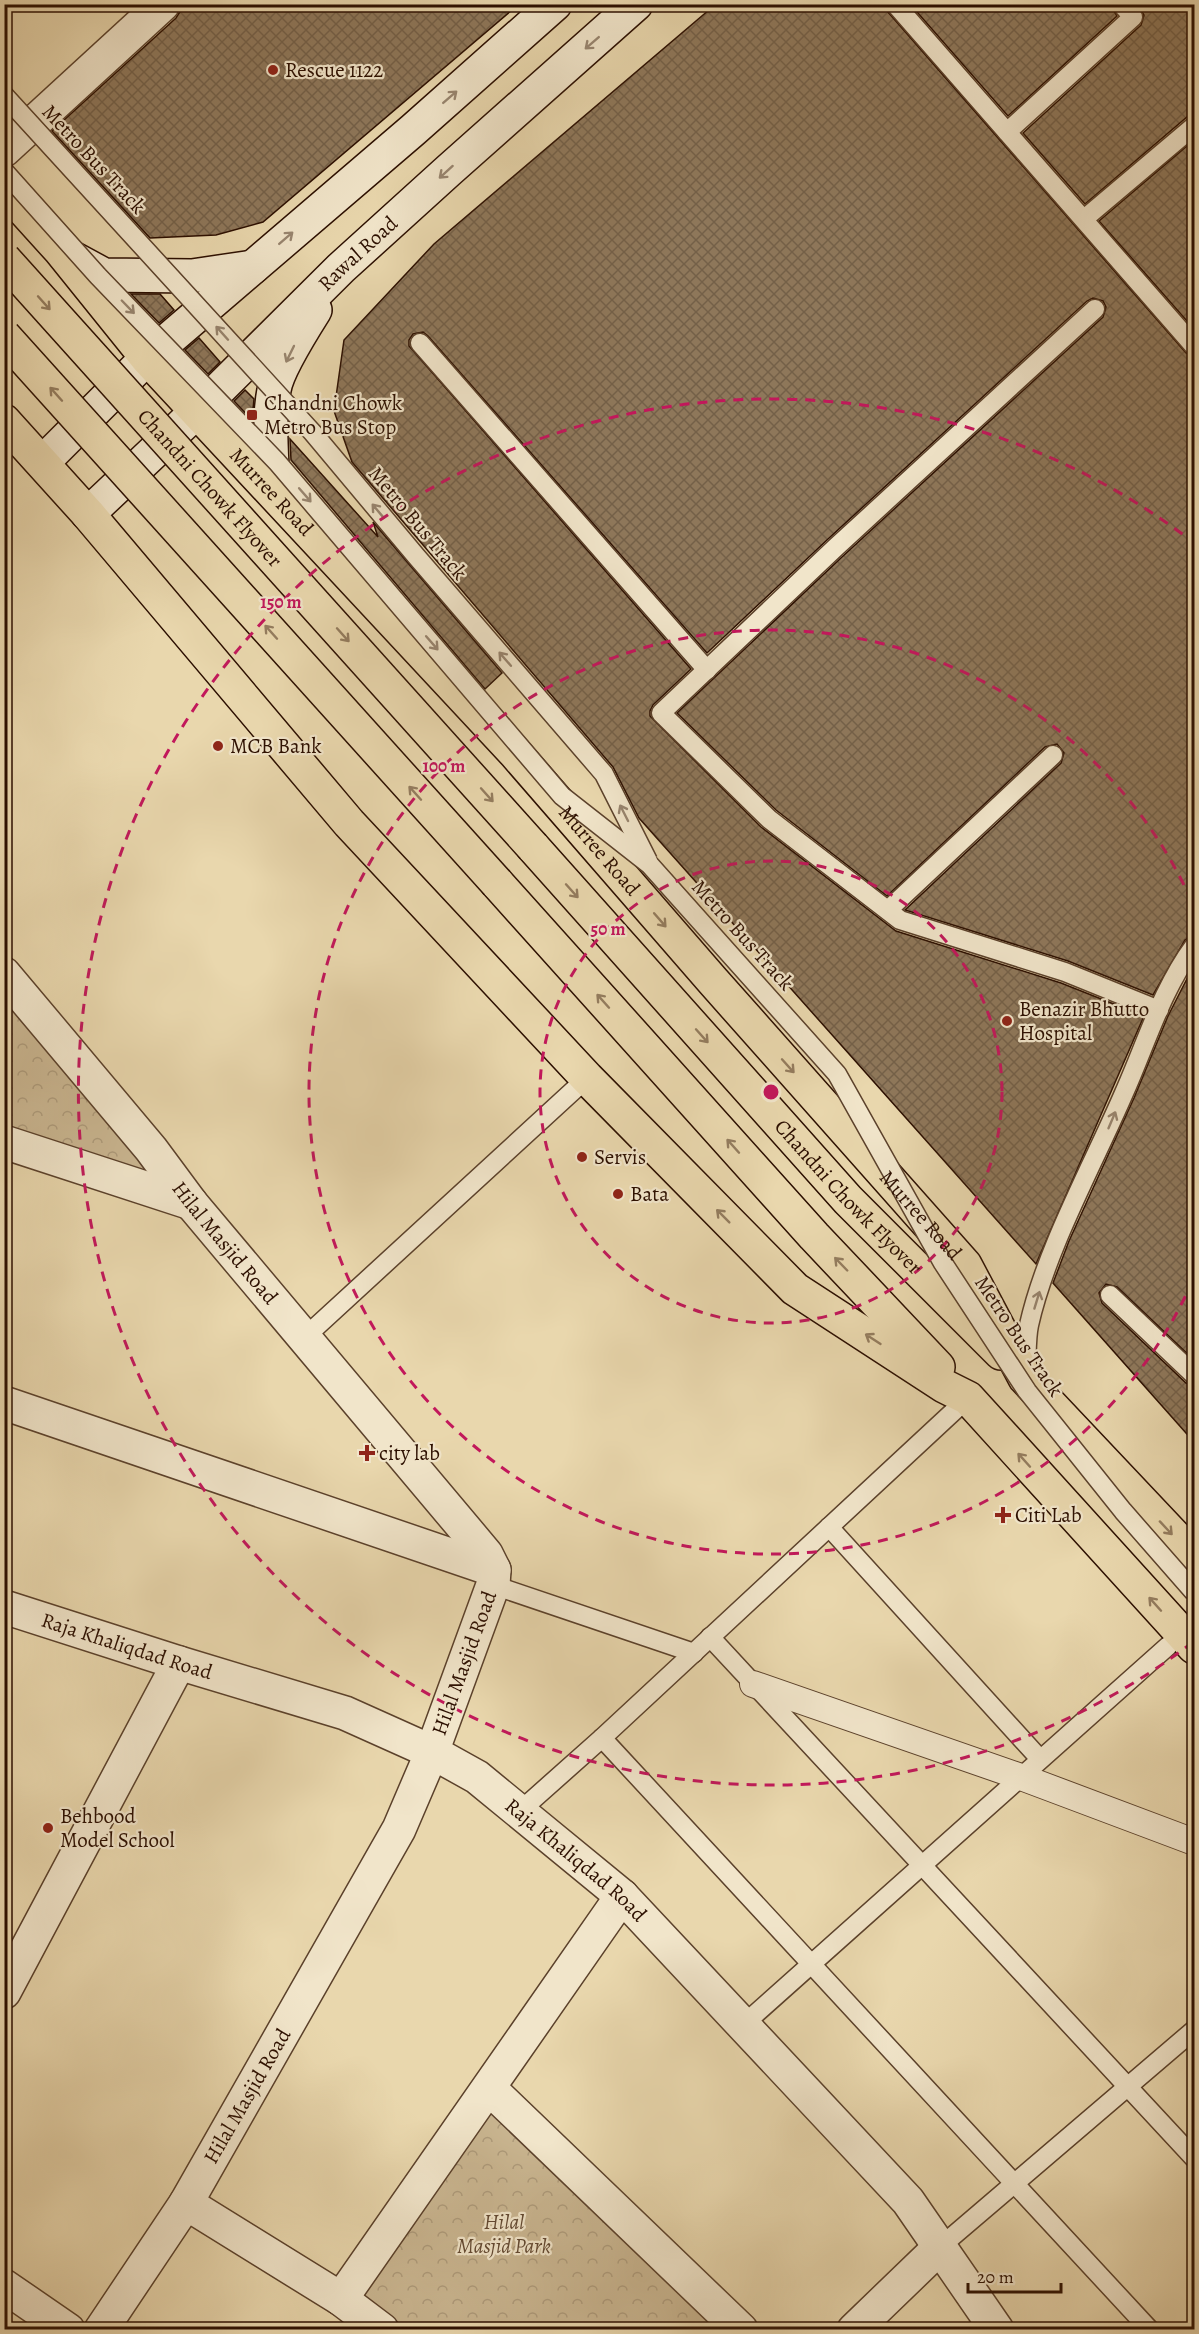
<svg xmlns="http://www.w3.org/2000/svg" width="1199" height="2334" font-family="Alegreya,serif">
  <defs>
    <pattern id="park-crowns" width="20" height="18" patternUnits="userSpaceOnUse" patternTransform="scale(1.5)"><rect width="20" height="18" fill="#c9b590"/><path d="M2 6a3 3 0 1 1 6 0M12 15a3 3 0 1 1 6 0" fill="none" stroke="#ad9a7a"/></pattern>
    <pattern id="building-cross-hatch" width="8" height="8" patternUnits="userSpaceOnUse" patternTransform="scale(1.5)"><rect width="8" height="8" fill="#8e775a"/><path d="M0 0l8 8M0 8l8-8" fill="none" stroke="#746048"/></pattern>
  </defs>
  <rect width="100%" height="100%" fill="#e9d7ad"/>
  <filter id="stains"><feTurbulence type="fractalNoise" baseFrequency=".00333" numOctaves="4"/><feColorMatrix values="0 0 0 0 .2 0 0 0 0 .09 0 0 0 0 .02 0 0 0 .5 -.17"/></filter>
  <radialGradient id="worn" r=".72"><stop offset=".6" stop-color="#630" stop-opacity="0"/><stop offset="1" stop-color="#630" stop-opacity=".3"/></radialGradient>
  <g fill="url(#park-crowns)" stroke="#7a6248" stroke-width="1.5">
    <path d="M5,979L191,1203L5,1144Z"/>
    <path d="M489,2088L741,2329H382L341,2299Z"/>
  </g>
  <g fill="url(#building-cross-hatch)" stroke="#2c0f00" stroke-width="1.5">
    <path d="M181,4H519L263,222L216,235L150,238L52,131L176,18L181,10Z"/>
    <path d="M716,4H885L888,12L1186,353L1194,357V935L1185,940L1153,995L1068,961L905,910L1061,763L1064,753L1057,744L1045,747L887,896L776,810L677,713L843,556L1103,317L1106,307L1103,301L1093,298L1087,301L827,540L707,653L428,336L423,332L413,334L409,340V346L691,669L653,705L650,711V716L761,827L896,931L1061,983L1144,1016L1036,1264L639,818L613,767L352,462L334,411L344,340L434,244Z"/>
    <path d="M910,4H1110L1117,16L1008,116Z"/>
    <path d="M1137,4H1194V115L1187,117L1085,204L1023,133L1141,25L1144,15Z"/>
    <path d="M1194,140V329L1099,221Z"/>
    <path d="M131,294H160L174,310L159,323Z"/>
    <path d="M199,338L220,362L208,374L185,350Z"/>
    <path d="M245,390L254,399L252,420L234,401Z"/>
    <path d="M290,439L378,537L373,522L502,673L485,689L291,460Z"/>
    <path d="M1194,965V1360L1117,1287L1106,1284L1099,1293L1102,1303L1186,1383L1194,1386V1442L1053,1283L1069,1241L1134,1098L1168,1016Z"/>
  </g>
  <g fill="none" stroke-linecap="round" stroke-linejoin="round">
    <defs>
      <g id="service">
        <path d="M896,5L1194,346"/>
        <path d="M1007,132L1133,17L1121,4"/>
        <path d="M1084,219L1194,126"/>
        <path d="M1095,309L835,548L661,713L769,819L900,920L1065,972L1159,1010"/>
        <path d="M420,343L707,670"/>
        <path d="M888,910L1053,755"/>
        <path d="M1110,1295L1194,1375"/>
        <path d="M305,1337L587,1078"/>
        <path d="M1026,1370C1027,1356 1026,1339 1029,1325C1046,1249 1093,1165 1124,1093C1146,1044 1162,989 1194,946"/>
        <path d="M829,1527L1040,1759"/>
        <path d="M493,1585L694,1653"/>
        <path d="M710,1637L1194,2158"/>
        <path d="M602,1738L1150,2330"/>
        <path d="M520,1811L602,1738L968,1398"/>
        <path d="M743,2025L1168,1646"/>
        <path d="M940,2247L1194,2030"/>
      </g>
      <path id="pedestrian" d="M753,1684L1021,1777L1194,1842"/>
      <g id="minor">
        <path d="M4,150L163,4"/>
        <path id="s1" d="M4,974L151,1149L191,1203L486,1554L494,1570L493,1585L432,1752L399,1829L186,2203L101,2330"/>
        <path d="M4,1142L191,1203"/>
        <path d="M4,1403L494,1570"/>
        <path d="M4,1992L179,1663"/>
        <path d="M489,2088L741,2330"/>
        <path d="M186,2203L341,2299L382,2330"/>
        <path d="M4,2286L68,2330"/>
        <path d="M341,2299L622,1896"/>
        <path d="M854,2330L940,2247"/>
      </g>
      <g id="tertiary">
        <path id="s2" d="M4,1607L179,1663L345,1713L432,1752L477,1777L622,1896L908,2201L997,2330"/>
      </g>
      <g id="secondary">
        <path d="M69,256L104,275L192,276L253,267"/>
        <path d="M43,462L147,358L413,130L555,4"/>
        <path d="M273,488C272,456 268,422 274,390C277,370 303,329 315,310"/>
        <path id="s3" d="M88,514L196,412L341,268L448,171L636,4"/>
      </g>
      <g id="primary">
        <path id="s4" d="M4,188L60,250L147,358L515,753L713,981L965,1265L1025,1378L1194,1557"/>
        <path d="M4,421L88,514L349,823L587,1078L795,1289L944,1386L968,1398L1194,1647"/>
        <path id="s5" d="M533,847L848,1200L1001,1353"/>
        <path d="M497,883L814,1236L938,1367"/>
      </g>
    </defs>
    <use href="#service" stroke="#5b412b" stroke-width="21"/>
    <use href="#pedestrian" stroke="#5b412b" stroke-width="28"/>
    <use href="#minor" stroke="#5b412b" stroke-width="36"/>
    <use href="#tertiary" stroke="#5b412b" stroke-width="36"/>
    <use href="#secondary" stroke="#2c0f00" stroke-width="36"/>
    <use href="#primary" stroke="#2c0f00" stroke-width="36"/>
    <use href="#service" stroke="#f1e5ca" stroke-width="18"/>
    <use href="#pedestrian" stroke="#f1e5ca" stroke-width="26"/>
    <use href="#minor" stroke="#f1e5ca" stroke-width="33"/>
    <use href="#tertiary" stroke="#f1e5ca" stroke-width="33"/>
    <use href="#secondary" stroke="#f1e5ca" stroke-width="33"/>
    <use href="#primary" stroke="#e9d7ad" stroke-width="33"/>
    <defs>
      <g id="service-bridge">
        <path d="M4,95L313,433L416,556L604,774L648,861"/>
        <path d="M4,171L98,276L277,462L562,796L650,865L837,1074L943,1263L1027,1391L1123,1511L1194,1592"/>
      </g>
      <g id="primary-bridge">
        <path id="s6" d="M4,259L533,847"/>
        <path d="M4,336L497,883"/>
      </g>
    </defs>
    <use href="#service-bridge" stroke="#5b412b" stroke-width="21" stroke-linecap="butt"/>
    <use href="#primary-bridge" stroke="#2c0f00" stroke-width="36" stroke-linecap="butt"/>
    <use href="#service-bridge" stroke="#f1e5ca" stroke-width="18"/>
    <use href="#primary-bridge" stroke="#e9d7ad" stroke-width="33"/>
  </g>
  <defs><path id="oneway-shaft" d="M-6 0H5M1.5-3L5.5 0L1.5 3" fill="none" stroke-width="1.6" stroke-linecap="round" stroke-linejoin="round" transform="scale(1.5)"/></defs>
  <g stroke="#98856f">
    <use href="#oneway-shaft" transform="translate(592 43) rotate(139)"/>
    <use href="#oneway-shaft" transform="translate(450 97) rotate(-41)"/>
    <use href="#oneway-shaft" transform="translate(446 172) rotate(138)"/>
    <use href="#oneway-shaft" transform="translate(286 238) rotate(-41)"/>
    <use href="#oneway-shaft" transform="translate(128 307) rotate(46)"/>
    <use href="#oneway-shaft" transform="translate(222 333) rotate(-132)"/>
    <use href="#oneway-shaft" transform="translate(290 354) rotate(116)"/>
    <use href="#oneway-shaft" transform="translate(305 495) rotate(49)"/>
    <use href="#oneway-shaft" transform="translate(378 511) rotate(-130)"/>
    <use href="#oneway-shaft" transform="translate(432 643) rotate(49)"/>
    <use href="#oneway-shaft" transform="translate(505 659) rotate(-131)"/>
    <use href="#oneway-shaft" transform="translate(624 813) rotate(-117)"/>
    <use href="#oneway-shaft" transform="translate(1112 1120) rotate(-67)"/>
    <use href="#oneway-shaft" transform="translate(1037 1300) rotate(-73)"/>
  </g>
  <g stroke="#947d5f">
    <use href="#oneway-shaft" transform="translate(44 303) rotate(48)"/>
    <use href="#oneway-shaft" transform="translate(56 394) rotate(-132)"/>
    <use href="#oneway-shaft" transform="translate(271 632) rotate(-132)"/>
    <use href="#oneway-shaft" transform="translate(343 635) rotate(48)"/>
    <use href="#oneway-shaft" transform="translate(415 793) rotate(-132)"/>
    <use href="#oneway-shaft" transform="translate(487 795) rotate(48)"/>
    <use href="#oneway-shaft" transform="translate(572 891) rotate(48)"/>
    <use href="#oneway-shaft" transform="translate(660 920) rotate(49)"/>
    <use href="#oneway-shaft" transform="translate(603 1001) rotate(-132)"/>
    <use href="#oneway-shaft" transform="translate(702 1036) rotate(48)"/>
    <use href="#oneway-shaft" transform="translate(788 1066) rotate(48)"/>
    <use href="#oneway-shaft" transform="translate(733 1146) rotate(-132)"/>
    <use href="#oneway-shaft" transform="translate(723 1216) rotate(-135)"/>
    <use href="#oneway-shaft" transform="translate(841 1264) rotate(-134)"/>
    <use href="#oneway-shaft" transform="translate(873 1339) rotate(-147)"/>
    <use href="#oneway-shaft" transform="translate(1024 1460) rotate(-132)"/>
    <use href="#oneway-shaft" transform="translate(1166 1528) rotate(47)"/>
    <use href="#oneway-shaft" transform="translate(1155 1604) rotate(-132)"/>
  </g>
  <g fill="none" stroke="#c2185b" stroke-width="3" stroke-dasharray="10 8">
    <circle cx="771" cy="1092" r="231"/>
    <path d="M1193 1280A462 462 0 1 1 1193 904"/>
    <path d="M1193 1642A693 693 0 1 1 1193 542"/>
  </g>
  <g fill="#8f2418" stroke="#f1e5ca" stroke-width="2">
    <circle cx="273" cy="70" r="6"/>
    <rect x="246" y="409" width="12" height="12" rx="3"/>
    <circle cx="218" cy="746" r="6"/>
    <circle cx="1007" cy="1021" r="6"/>
    <circle cx="582" cy="1157" r="6"/>
    <circle cx="618" cy="1194" r="6"/>
    <path d="M364 1444h6v6h6v6h-6v6h-6v-6h-6v-6h6z"/>
    <path d="M1000 1506h6v6h6v6h-6v6h-6v-6h-6v-6h6z"/>
    <circle cx="48" cy="1828" r="6"/>
  </g>
  <g text-anchor="middle" dominant-baseline="central" stroke-width="4.5" stroke-linejoin="round" paint-order="stroke">
    <g font-size="21" fill="#2c0f00" stroke="#f1e5ca" text-anchor="start">
      <text x="285" y="70">Rescue 1122</text>
      <text x="264" y="403">Chandni Chowk<tspan x="264" dy="24">Metro Bus Stop</tspan></text>
      <text x="230" y="746">MCB Bank</text>
      <text x="1019" y="1009">Benazir Bhutto<tspan x="1019" dy="24">Hospital</tspan></text>
      <text x="594" y="1157">Servis</text>
      <text x="630" y="1194">Bata</text>
      <text x="379" y="1453">city lab</text>
      <text x="1015" y="1515">Citi Lab</text>
      <text x="60" y="1816">Behbood<tspan x="60" dy="24">Model School</tspan></text>
    </g>
    <g font-size="21" fill="#2c0f00" stroke="#f1e5ca">
      <text transform="translate(94 159) rotate(47)">Metro Bus Track</text>
      <text stroke="none"><textPath href="#s3" startOffset="375">Rawal Road</textPath></text>
      <text stroke="none"><textPath href="#s6" startOffset="308">Chandni Chowk Flyover</textPath></text>
      <text stroke="none"><textPath href="#s4" startOffset="405">Murree Road</textPath></text>
      <text transform="translate(418 523) rotate(50)">Metro Bus Track</text>
      <text stroke="none"><textPath href="#s4" startOffset="891">Murree Road</textPath></text>
      <text transform="translate(743 935) rotate(48)">Metro Bus Track</text>
      <text stroke="none"><textPath href="#s5" startOffset="471">Chandni Chowk Flyover</textPath></text>
      <text stroke="none"><textPath href="#s4" startOffset="1377">Murree Road</textPath></text>
      <text stroke="none"><textPath href="#s1" startOffset="348">Hilal Masjid Road</textPath></text>
      <text transform="translate(1019 1336) rotate(56)">Metro Bus Track</text>
      <text stroke="none"><textPath href="#s2" startOffset="129">Raja Khaliqdad Road</textPath></text>
      <text transform="translate(464 1663) rotate(-70)">Hilal Masjid Road</text>
      <text stroke="none"><textPath href="#s2" startOffset="633">Raja Khaliqdad Road</textPath></text>
      <text transform="translate(247 2096) rotate(-60)">Hilal Masjid Road</text>
    </g>
    <g font-size="21" font-style="italic" fill="#634932" stroke="#f1e5ca">
      <text x="504" y="2222">Hilal<tspan x="504" dy="24">Masjid Park</tspan></text>
    </g>
  </g>
  <circle cx="771" cy="1092" r="9" fill="#c2185b" stroke="#f1e5ca" stroke-width="3"/>
  <g font-size="18" text-anchor="middle" font-weight="bold" fill="#c2185b" stroke="#f1e5ca" stroke-width="4.5" stroke-linejoin="round" paint-order="stroke">
    <text x="281" y="608">150 m</text>
    <text x="444" y="772">100 m</text>
    <text x="608" y="935">50 m</text>
  </g>
  <rect width="1199" height="2334" fill="none" stroke="#e9d7ad" stroke-width="24"/>
  <rect x="6" y="6" width="1187" height="2322" fill="none" stroke="#2c0f00" stroke-width="3"/>
  <rect x="12" y="12" width="1175" height="2310" fill="none" stroke="#2c0f00" stroke-width="1.5"/>
  <path d="M968 2283v9h93v-9" fill="none" stroke="#2c0f00" stroke-width="3"/>
  <text x="977" y="2283" font-size="18" fill="#2c0f00" stroke="#f1e5ca" stroke-width="4.5" paint-order="stroke">20 m</text>
  <rect width="100%" height="100%" filter="url(#stains)"/>
  <rect width="100%" height="100%" fill="url(#worn)"/>
</svg>
